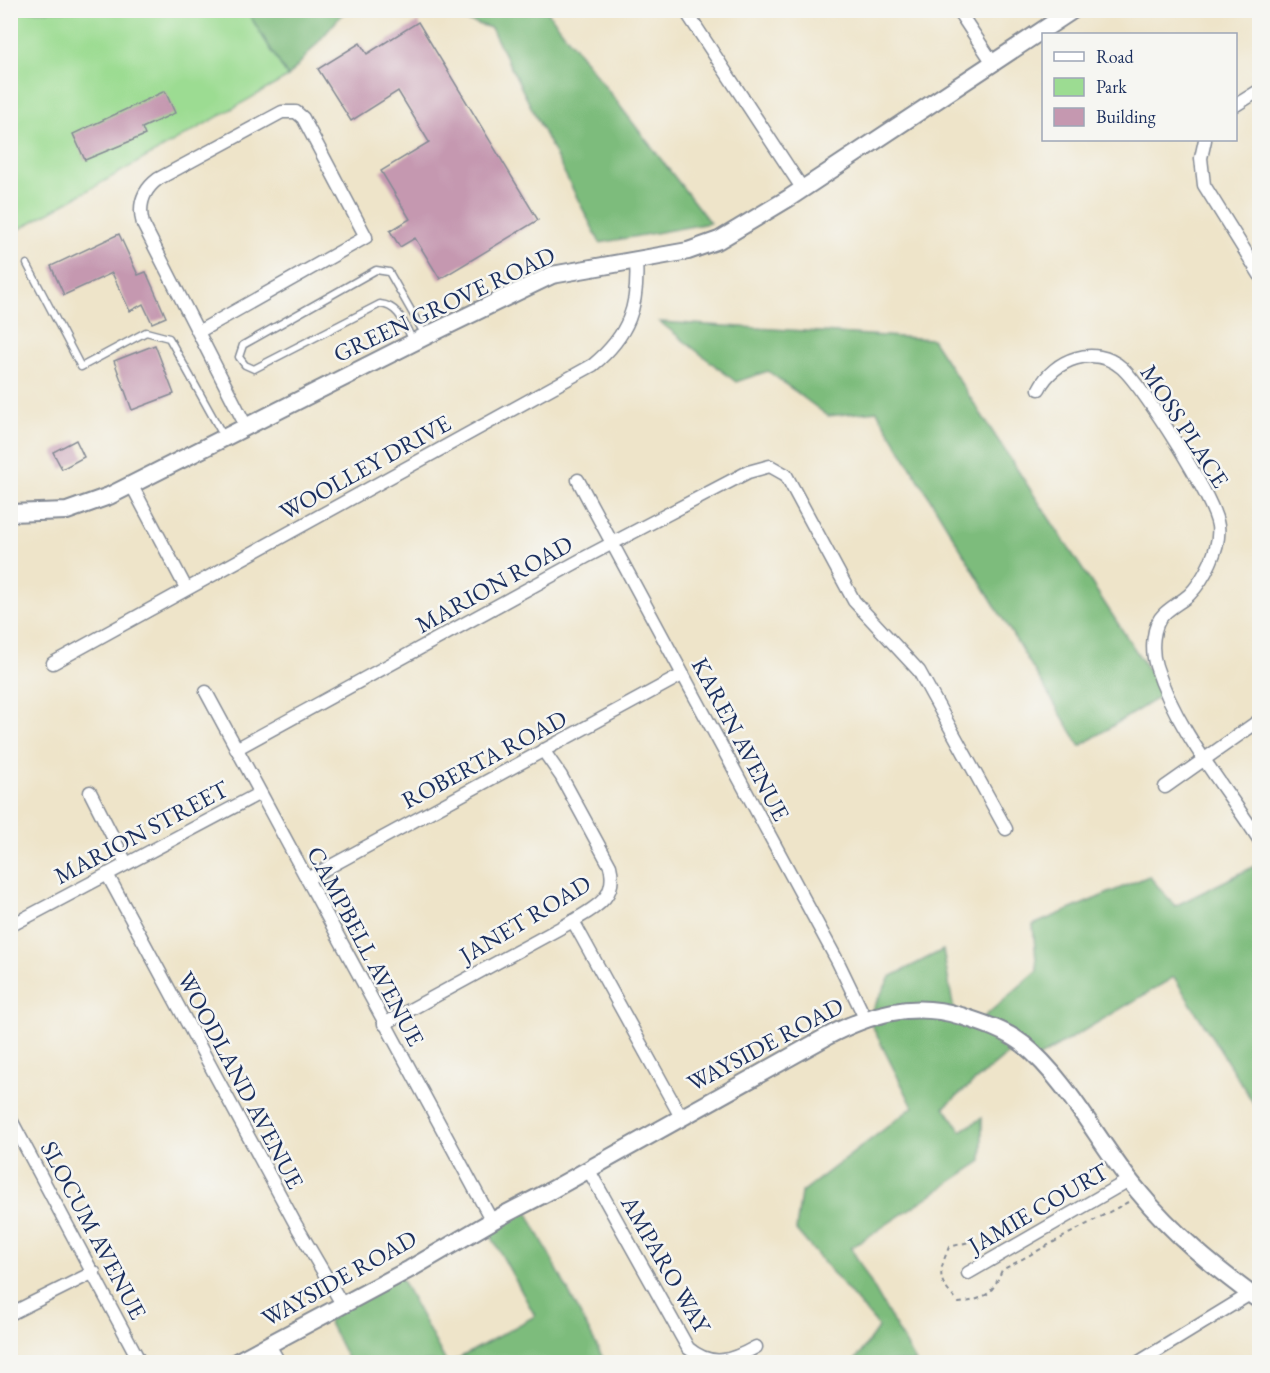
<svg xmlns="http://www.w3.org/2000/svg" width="1270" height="1373" font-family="'EB Garamond',serif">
  <rect width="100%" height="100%" fill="#f6f6f2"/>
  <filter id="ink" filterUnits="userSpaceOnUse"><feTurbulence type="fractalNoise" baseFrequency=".0167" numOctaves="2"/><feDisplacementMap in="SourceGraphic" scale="12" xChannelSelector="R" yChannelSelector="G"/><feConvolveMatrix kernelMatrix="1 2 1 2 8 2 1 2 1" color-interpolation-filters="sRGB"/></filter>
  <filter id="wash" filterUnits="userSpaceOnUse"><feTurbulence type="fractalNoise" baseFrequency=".008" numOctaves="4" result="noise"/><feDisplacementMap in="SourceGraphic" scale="24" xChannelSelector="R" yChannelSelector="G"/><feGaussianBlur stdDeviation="1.35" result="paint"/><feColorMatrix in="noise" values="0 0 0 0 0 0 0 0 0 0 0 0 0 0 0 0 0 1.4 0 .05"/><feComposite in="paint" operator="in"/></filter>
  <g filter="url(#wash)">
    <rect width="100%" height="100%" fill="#eee4c9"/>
    <path fill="#9cdc92" stroke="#5c8678" stroke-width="1.5" d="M11,11H247L288,77L11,234Z"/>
    <g fill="#7dbc7c" stroke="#4c766d" stroke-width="1.5">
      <path d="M247,11H345L288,77Z"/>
      <path d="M433,11H547L710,223L600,243L491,28Z"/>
      <path d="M660,322L932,339L1164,694L1080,746L877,411L828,416L768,371L736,382Z"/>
      <path d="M1259,864V1112L1174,977L1036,1059L1017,1046L944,1107L961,1131L982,1118V1161L851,1248L916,1362H854L879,1327L796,1230L801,1193L913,1107L868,1018L890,977L943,950L955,1016L977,1023L1037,971L1033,925L1149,876L1175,906Z"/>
      <path d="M521,1200L605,1362H452L535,1316L483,1221Z"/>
      <path d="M396,1269L446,1362H349L323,1311Z"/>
    </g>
    <g id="blocks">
      <g fill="#c598b0">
        <path d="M418,22L538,220L440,279L415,238L400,247L390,231L410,219L381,171L429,142L398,91L351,121L318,69L360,43L367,54Z"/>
        <path d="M165,91L175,113L142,128L145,135L85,160L73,134Z"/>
        <path d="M119,234L138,275L146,272L166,317L152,323L143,304L130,311L112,273L64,295L51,266Z"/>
        <path d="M155,345L174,394L132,410L114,361Z"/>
        <path d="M76,440L84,457L62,469L53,452Z"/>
      </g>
    </g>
  </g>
  <g filter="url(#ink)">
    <use href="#blocks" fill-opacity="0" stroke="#848a94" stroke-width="1.5"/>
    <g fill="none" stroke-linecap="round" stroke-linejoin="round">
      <defs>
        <g id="lane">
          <path d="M27,264L81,367L146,332L169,338L224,437"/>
          <path d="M413,341C404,324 400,306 380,304L254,369L245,365L239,357L243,345L376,270L389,272L425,335"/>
        </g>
        <g id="street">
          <path d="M685,10L802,188"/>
          <path d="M958,10L993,63"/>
          <path d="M1236,105L1260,90"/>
          <path d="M1205,140L1201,158L1204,185L1260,275"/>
          <path d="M198,332L366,237L303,118L296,112H282L158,179C142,191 138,206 143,224L246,426"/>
          <path d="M1039,389C1054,359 1095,344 1122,368C1144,388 1214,498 1218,526C1221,547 1204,580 1189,595C1181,602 1171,607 1164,614C1152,625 1151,651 1156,666C1176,730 1224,785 1260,841"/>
          <path d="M578,480L838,962L865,1018"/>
          <path d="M131,484L186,588"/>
          <path d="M53,663L593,365C629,335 639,306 636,260"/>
          <path d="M206,692L492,1221"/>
          <path d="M236,749L586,557L748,472L770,466L786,475L854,601L919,671L1006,829"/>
          <path d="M1165,787L1260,720"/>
          <path d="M90,792L126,863"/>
          <path d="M107,874L296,1225L342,1304"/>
          <path d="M307,879L682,675"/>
          <path d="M573,921L681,1117"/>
          <path d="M10,926L260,793"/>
          <path d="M384,1024L573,921C596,907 618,897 610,866L561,776L543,750"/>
          <path d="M10,1118L140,1362"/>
          <path d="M588,1169L688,1348C712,1368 731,1361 756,1347"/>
          <path d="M968,1273L1129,1180"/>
          <path d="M10,1314L94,1272"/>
          <path d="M269,1345L279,1362"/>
          <path d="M1139,1362L1250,1294"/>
        </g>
        <g id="secondary">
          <path d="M10,513L67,511L109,496L426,336L552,275L688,251L719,240L789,198L1073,10"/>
          <path d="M236,1362L410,1269L492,1221L550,1191L826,1037C870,1014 912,1001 961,1016C982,1023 1005,1030 1023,1044C1069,1081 1100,1146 1138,1191C1173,1234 1215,1268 1260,1301"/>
        </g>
      </defs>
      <use href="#lane" stroke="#848a94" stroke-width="9"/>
      <use href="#street" stroke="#848a94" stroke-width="15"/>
      <use href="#secondary" stroke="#848a94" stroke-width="20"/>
      <path stroke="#848a94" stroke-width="2" stroke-dasharray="4.5 4.5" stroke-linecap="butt" d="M994,1243L973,1241L949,1247C937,1276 938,1281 959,1303C985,1299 992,1295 1002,1270L1128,1202"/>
      <use href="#lane" stroke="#fff" stroke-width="6"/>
      <use href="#street" stroke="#fff" stroke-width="12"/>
      <use href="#secondary" stroke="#fff" stroke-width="16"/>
    </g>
  </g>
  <g text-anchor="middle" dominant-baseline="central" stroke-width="5" stroke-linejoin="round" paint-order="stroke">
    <g font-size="24" fill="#1b2f5e" stroke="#f6f6f2">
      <text transform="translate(444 304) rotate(-25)">GREEN GROVE ROAD</text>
      <text transform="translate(1185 426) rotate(57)">MOSS PLACE</text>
      <text transform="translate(365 467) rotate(-29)">WOOLLEY DRIVE</text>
      <text transform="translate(494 584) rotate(-29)">MARION ROAD</text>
      <text transform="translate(741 739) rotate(62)">KAREN AVENUE</text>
      <text transform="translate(484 759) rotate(-28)">ROBERTA ROAD</text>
      <text transform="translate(141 832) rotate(-28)">MARION STREET</text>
      <text transform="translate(525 919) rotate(-31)">JANET ROAD</text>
      <text transform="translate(366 946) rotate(62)">CAMPBELL AVENUE</text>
      <text transform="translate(765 1044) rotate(-28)">WAYSIDE ROAD</text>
      <text transform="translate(241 1080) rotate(62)">WOODLAND AVENUE</text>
      <text transform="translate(1038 1208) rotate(-30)">JAMIE COURT</text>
      <text transform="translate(94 1230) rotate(62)">SLOCUM AVENUE</text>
      <text transform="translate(666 1264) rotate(60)">AMPARO WAY</text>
      <text transform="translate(339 1278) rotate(-29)">WAYSIDE ROAD</text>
    </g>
  </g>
  <rect width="1270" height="1373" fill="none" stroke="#f6f6f2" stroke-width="36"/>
  <rect x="1042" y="33" width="195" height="108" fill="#f6f6f2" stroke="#9ea6b7" stroke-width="1.5"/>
  <rect x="1054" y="52" width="30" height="9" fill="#ffffff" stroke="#9ea6b7" stroke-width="1.5"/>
  <text x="1096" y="63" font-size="18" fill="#1b2f5e">Road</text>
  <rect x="1054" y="78" width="30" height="18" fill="#9cdc92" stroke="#9ea6b7" stroke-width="1.5"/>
  <text x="1096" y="93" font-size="18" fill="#1b2f5e">Park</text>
  <rect x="1054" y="108" width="30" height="18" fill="#c598b0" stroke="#9ea6b7" stroke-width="1.5"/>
  <text x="1096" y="123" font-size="18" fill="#1b2f5e">Building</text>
</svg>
